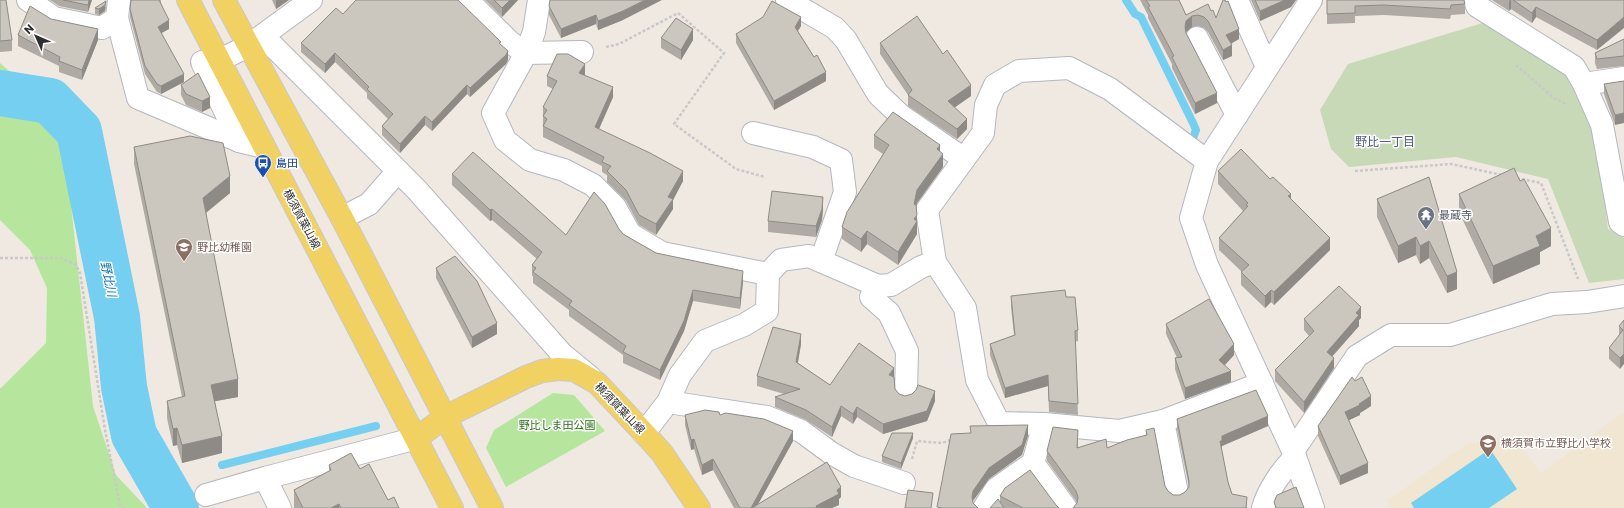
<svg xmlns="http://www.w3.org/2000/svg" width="1624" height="508" font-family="Poppins,'Noto Sans JP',sans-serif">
  <rect width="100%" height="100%" fill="#efe9e1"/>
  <path fill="#f0e6d1" d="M1624,412V508H1390L1387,501L1468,443L1517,442L1541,473Z"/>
  <g fill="#b6e59e">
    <path d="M0,63L58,114L70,196L93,406L116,475L147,508H0V388H1L46,343L47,288L30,250L0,220Z"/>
    <path d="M553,393L574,395L605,431L506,487L486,448L494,430Z"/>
  </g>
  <path fill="#c8d9b8" d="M1486,22L1568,73L1596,131L1608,229L1624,238V279L1589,283L1548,179L1456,157L1349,167L1331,149L1320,110L1348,64Z"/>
  <path fill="#75cff0" d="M1490,449L1517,489L1489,508H1414L1411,503Z"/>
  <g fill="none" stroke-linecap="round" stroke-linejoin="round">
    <g stroke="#75cff0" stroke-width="8">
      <path d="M1126,0L1135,14L1141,17L1193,123L1196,130L1193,138"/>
      <path d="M222,465L376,426"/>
    </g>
    <path stroke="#75cff0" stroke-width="46" d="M0,93L50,101L79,131L117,317L124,387L134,435L176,508"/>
    <defs>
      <g id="minor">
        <path d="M28,0L54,18L102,28L117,18L119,0"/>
        <path d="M467,0L511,43L526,53L582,52"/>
        <path d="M539,0L534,32L526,53L493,113L505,140L530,160L564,170L593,185L615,207L630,234L662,253L768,274"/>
        <path d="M787,0L835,28L846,40L878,94L900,115L964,159"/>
        <path d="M1237,0L1267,67"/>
        <path d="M1311,0L1207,161L1191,218L1207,265L1293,451L1313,508"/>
        <path d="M1475,0L1477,6L1574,67L1584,84L1602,125L1620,222L1624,225"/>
        <path d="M117,18L138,98L239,141L264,147"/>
        <path d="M263,36L417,190L562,354L590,377"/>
        <path d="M1197,38L1237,115"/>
        <path d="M218,61L248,46L311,0"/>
        <path d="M202,62L239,141"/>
        <path d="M1584,84L1624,78"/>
        <path d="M753,133L813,147L841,160L845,192L821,261"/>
        <path d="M342,218L369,204L398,171"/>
        <path d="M935,262L927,210L983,133L986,105L995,85L1019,71L1069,68L1110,89L1207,161"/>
        <path d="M878,286L871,297L889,313L907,351L906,393"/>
        <path d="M668,402L767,417L801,431L831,453L854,466L904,483"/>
        <path d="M1163,421L1177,493"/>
        <path d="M644,433L668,402L680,375L705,341L744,325L767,311L768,274L781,260L809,256L878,286L891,285L921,267L935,262L965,308L977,380L999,423L1044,424L1119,431L1163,421L1262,383"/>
        <path d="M1293,451L1357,356L1391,335H1450L1552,304L1587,302L1624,296"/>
        <path d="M1033,463L1066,508"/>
        <path d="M265,478L280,508"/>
        <path d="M206,495L265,478L417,438"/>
        <path d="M984,508L996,489L1033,463L1044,424"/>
        <path d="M1263,508C1268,490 1282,470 1295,457"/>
      </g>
      <g id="major">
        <path d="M188,0L452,508"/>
        <path d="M224,0L342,218L492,508"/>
        <path d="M417,438L445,417L526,377L542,371L558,369L574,370L597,383L644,433L662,453L699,508"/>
      </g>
    </defs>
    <use href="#minor" stroke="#b4b7c1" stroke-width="24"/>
    <use href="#major" stroke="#c9c9c9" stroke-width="24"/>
    <g stroke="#c9c9c9" stroke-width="2.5" stroke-dasharray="3 2" stroke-linecap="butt">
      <path d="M606,47L619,44L678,13L724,53L674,124L736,169L765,177"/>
      <path d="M1516,65L1554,98L1566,104"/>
      <path d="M1355,171L1451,164L1502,175"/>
      <path d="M1517,178L1541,183L1578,279"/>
      <path d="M0,258H62L76,265L80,273L105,430L120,505L124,508"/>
      <path d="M912,459L917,441L942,443L953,439"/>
    </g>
    <use href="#minor" stroke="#fff" stroke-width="22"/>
    <use href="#major" stroke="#f2d163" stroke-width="22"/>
  </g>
  <g fill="#afaba4">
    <path d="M0,0L12,40V51L0,52Z"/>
    <path d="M50,0H92L88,12L59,6Z"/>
    <path d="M161,0V3L169,29L161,33L184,82L161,94L157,92L145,74L130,17V9Z"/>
    <path d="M272,0H289L276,9Z"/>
    <path d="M485,0H518L502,17Z"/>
    <path d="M1140,0H1179L1186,15L1211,11L1216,18L1239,39L1231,44L1232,56L1223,60L1208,32L1204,28L1198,26L1192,27L1186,32V33L1217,103L1195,114L1172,68V64L1148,18V15Z"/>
    <path d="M1251,0H1296L1291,7L1260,21Z"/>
    <path d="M1327,0L1465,4V14L1451,15L1450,19L1384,15L1355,16V23L1327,24Z"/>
    <path d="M1492,0H1624L1597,50L1536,17L1532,23L1511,9L1509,11Z"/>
    <path d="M549,6L623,20L598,30L596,24L561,38L549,15Z"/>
    <path d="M106,7L105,11L99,15L95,14V8Z"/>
    <path d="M343,14L501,45L508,60L506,64L470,97L467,94L432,131L425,125L400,153L382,135V126L388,119L367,98V93L335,62L325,73L301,52V43Z"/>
    <path d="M51,19L98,40L82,80L59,72V66L18,46V35Z"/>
    <path d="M801,26L798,31L814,57L826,81L774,110L736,43V34Z"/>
    <path d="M661,38L693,40L681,60L661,48Z"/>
    <path d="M1624,39V66L1597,69L1595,63V53Z"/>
    <path d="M880,43L971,96L954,108L967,129L957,139L908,106V95L880,54Z"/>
    <path d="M585,74V75L613,97L599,129L683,181L673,200V209L656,235L639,225L626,201L607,182V175L602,172V166L543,137V107L553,89L547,86V76Z"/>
    <path d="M1624,81L1615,125L1604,94V84Z"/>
    <path d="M181,85L210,97V108L202,112L186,105L181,95Z"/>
    <path d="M874,135L940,152L943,167L917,203L916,207L917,234L898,265L867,244L861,252L842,239V227L883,154L874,148Z"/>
    <path d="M134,147L230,193L206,213L238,397L215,401L222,453L182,463L177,445L173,446L167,418V401L182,397L134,164Z"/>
    <path d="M1218,171L1270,179L1291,199L1330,250L1274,305L1271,302L1265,308L1241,285V272H1242L1219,250V238L1243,211L1218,184Z"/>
    <path d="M452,174L566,235L619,229L623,234L656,253L743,282L740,309L693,301L684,331L660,380L623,363V355L569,316V310L533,283V276H532V265L537,259L492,220L490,221L452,185Z"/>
    <path d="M1429,177L1457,289L1447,293L1429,258L1420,264L1416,255L1398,263L1377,217V199Z"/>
    <path d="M1459,194L1551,246L1540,252V264L1493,284L1459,212Z"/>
    <path d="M823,208L822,220L816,237L768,232V221Z"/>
    <path d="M436,268L497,334L472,348L436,278Z"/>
    <path d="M1011,296L1066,297L1078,330V341L1075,342L1078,415L1049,412L1048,386L1005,398L990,355V344L1014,335L1011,307Z"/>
    <path d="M1361,318L1359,320V326L1332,357L1334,368L1304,413L1275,381V370L1309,336L1304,330V319Z"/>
    <path d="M1624,320L1620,369L1609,359V348L1619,336V326Z"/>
    <path d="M1166,324L1234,355L1225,365L1231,382L1185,399L1175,369V358H1177L1166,334Z"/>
    <path d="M801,344L798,363L830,385L894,378L895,389L899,394L905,396L935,401L927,421L883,434L857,417L853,424L841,416L832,437L806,420L775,407V397L784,394L757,386V376Z"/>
    <path d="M1371,406L1360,413V415L1349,420L1368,473L1340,485L1318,436V426Z"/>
    <path d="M685,415H720L793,441L758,504L841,497L839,499V505L832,508H734L713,470L702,475L694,449L691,450L685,425Z"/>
    <path d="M1177,419L1268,426L1222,446V451L1228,482L1232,494L1247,497V508H1073L1077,504L1076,501L1047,461V451L1078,440V447L1107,448L1146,436V430L1165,486L1168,491L1173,495H1180L1185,492L1189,487L1177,429Z"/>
    <path d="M913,438L901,469L882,462V456Z"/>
    <path d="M329,465L360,469L388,500L399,508H294V490L329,471Z"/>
    <path d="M1000,496L1056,505L1059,508H1004L1000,502Z"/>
  </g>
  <g fill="#8e8b86">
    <path d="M89,0H92L88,12V5Z"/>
    <path d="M276,0H289L276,9Z"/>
    <path d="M510,0H518L502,17V8Z"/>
    <path d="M645,0H662L623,20L598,30V21Z"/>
    <path d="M1285,0H1296L1291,7L1260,21V11Z"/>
    <path d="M1510,0H1511V9L1509,11V1Z"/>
    <path d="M106,1L105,11L99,15V9Z"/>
    <path d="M1536,7V17L1532,23V13Z"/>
    <path d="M596,15V24L561,38V29Z"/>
    <path d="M1192,16V27L1186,32L1185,38V27L1186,21Z"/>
    <path d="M801,17V26L795,35V27Z"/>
    <path d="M1624,17V28L1597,50V40Z"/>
    <path d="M169,20V29L158,35V27Z"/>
    <path d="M98,29V40L82,80V70Z"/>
    <path d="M693,29V40L681,60V50Z"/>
    <path d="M1239,29V39L1226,46V35Z"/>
    <path d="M1232,45V56L1223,60V50Z"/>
    <path d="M508,51V60L506,64L470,97V88Z"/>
    <path d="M335,53V62L325,73V64Z"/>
    <path d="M585,64V74L579,83V73Z"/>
    <path d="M826,72V81L774,110V101Z"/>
    <path d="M184,74V82L161,94V86Z"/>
    <path d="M467,85V94L432,131V122Z"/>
    <path d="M971,85V96L948,112V101Z"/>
    <path d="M613,87V97L595,138V127Z"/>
    <path d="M1217,93V103L1195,114V103Z"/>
    <path d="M210,97V108L202,112V101Z"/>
    <path d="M1624,113V123L1615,125V115Z"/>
    <path d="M425,116V125L400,153V144Z"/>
    <path d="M967,119V129L957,139V129Z"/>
    <path d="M940,145V158L943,154V167L917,203L914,217V204L917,190L937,149Z"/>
    <path d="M683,171V181L673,200V209L656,235V224L668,197Z"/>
    <path d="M230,176V193L203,215V198Z"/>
    <path d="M1291,194V206L1288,196Z"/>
    <path d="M823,197V208L822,220L816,237V226Z"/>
    <path d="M492,209V220L490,221V210Z"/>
    <path d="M917,215V234L898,265V252Z"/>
    <path d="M1551,228V246L1540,252V264L1493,284V266L1536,236Z"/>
    <path d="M867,231V244L861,252V239Z"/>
    <path d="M1416,237V255L1398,263V246Z"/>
    <path d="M1330,238V250L1274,305V292Z"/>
    <path d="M1429,241V258L1420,264V246Z"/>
    <path d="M743,271V282L740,309V298Z"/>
    <path d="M1457,272V289L1447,293V276Z"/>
    <path d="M693,290V301L684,331L660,380V370Z"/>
    <path d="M1271,290V302L1265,308V296Z"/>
    <path d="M1361,307V318L1359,320V326L1327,362V352L1356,313Z"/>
    <path d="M497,323V334L472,348V337Z"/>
    <path d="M801,334V344L796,372V362Z"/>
    <path d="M1234,344V355L1219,371V360Z"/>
    <path d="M1624,354V364L1620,369V358Z"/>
    <path d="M1334,358V368L1304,413V402Z"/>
    <path d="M894,368V377L889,375Z"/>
    <path d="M1231,371V382L1185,399V388Z"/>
    <path d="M1048,375V386L1005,398V388Z"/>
    <path d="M238,379V397L211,402V385Z"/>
    <path d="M935,391V401L927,421L883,434V424Z"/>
    <path d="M1371,396V406L1360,413V415L1345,422V412Z"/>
    <path d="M841,406V416L832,437V427Z"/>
    <path d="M857,407V417L853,424V414Z"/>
    <path d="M1268,416V426L1222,446V451H1220V441L1222,436Z"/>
    <path d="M1028,425V436L1022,455L989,479L973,501L972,508V497L973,491L989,468Z"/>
    <path d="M177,428V445L173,446V429Z"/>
    <path d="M793,431V441L756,508H751Z"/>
    <path d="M913,433V438L901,469V463Z"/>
    <path d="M222,436V453L182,463V445Z"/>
    <path d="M694,439V449L691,450V440Z"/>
    <path d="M713,459V470L702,475V465Z"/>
    <path d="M1368,463V473L1340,485V476Z"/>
    <path d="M841,487V497L839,499V505L832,508H816V506Z"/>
    <path d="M339,504V508H331Z"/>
  </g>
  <g fill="#cbc7bf" stroke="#8e8b86">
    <path d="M0,0H6L12,40L0,41Z"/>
    <path d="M63,0H89L88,5Z"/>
    <path d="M131,0H159L169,20L158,27L184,74L161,86L157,84L145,66L130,9Z"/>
    <path d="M356,0H458L501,42L499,43L508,51L506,55L470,88L467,85L432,122L425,116L400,144L382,126L393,114L367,89L369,87L335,53L325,64L301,43L336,8L343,14Z"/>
    <path d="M494,0H510L502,8Z"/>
    <path d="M550,0H645L623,11L598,21L596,15L561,29L549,6Z"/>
    <path d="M1146,0H1179L1186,15L1208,4L1211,11L1213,10L1216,18L1223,0H1224L1226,2L1228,1L1239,29L1226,35L1232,45L1223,50L1208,21L1204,17L1198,15L1192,16L1186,21L1185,27L1186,33L1217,93L1195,103L1172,57L1174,56L1148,7L1150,6Z"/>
    <path d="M1255,0H1285L1260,11Z"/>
    <path d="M1327,0H1464L1465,4L1451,5L1450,9L1384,5L1355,6V13L1327,14Z"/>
    <path d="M1513,0H1624V17L1597,40L1536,7L1532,13Z"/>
    <path d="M106,1L105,5L99,9L95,8Z"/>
    <path d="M772,1L801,17L795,27L814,57L817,55L826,72L774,101L736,34L763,17Z"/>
    <path d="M30,6L51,19L98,29L82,70L59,61L60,57L18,35Z"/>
    <path d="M917,16L943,54L947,50L971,85L948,101L967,119L957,129L908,95L912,90L880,43Z"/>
    <path d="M676,18L693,29L681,50L661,38Z"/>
    <path d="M1624,39V56L1597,59L1595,53Z"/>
    <path d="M557,54H568L585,64L579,73L613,87L595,127L650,153L683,171L668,197L673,199L656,224L639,215L626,190L607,171L611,166L602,162L604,157L543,126L547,119L543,116L547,110L543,107L557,81L547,76Z"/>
    <path d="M198,73L210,97L202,101L186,94L181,85Z"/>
    <path d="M1624,81V113L1615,115L1604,84Z"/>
    <path d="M893,112L940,145L937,149L943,154L917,190L914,204L916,205L917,215L914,219L917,221L898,252L867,231L861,239L842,227L847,212L889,145L874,135Z"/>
    <path d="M190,136L223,143L230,176L203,198L238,379L211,385L222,436L182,445L177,428L173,429L167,401L185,396L134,147Z"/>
    <path d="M1241,149L1270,179L1273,177L1291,194L1288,196L1330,238L1274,292L1271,290L1265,296L1241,272L1249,265L1219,238L1248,206L1246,205L1248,203L1218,171Z"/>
    <path d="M473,152L566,235L594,192L605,204L619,229L623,234L656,253L743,271L740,298L693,290L684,321L660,370L623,352L626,346L569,305L572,301L533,272L536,268L532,265L542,252L492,209L490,210L452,174Z"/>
    <path d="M1514,168L1520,181L1524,179L1551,228L1536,236L1540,246L1493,266L1459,194Z"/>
    <path d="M1429,177L1457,272L1447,276L1429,241L1420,246L1416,237L1398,246L1377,199Z"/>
    <path d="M772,191L823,197L822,209L816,226L768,221Z"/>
    <path d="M455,256L477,281L497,323L472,337L436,268Z"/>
    <path d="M1339,286L1361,307L1356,313L1359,315L1327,352L1334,358L1304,402L1275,370L1314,331L1304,319Z"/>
    <path d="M1065,290L1066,297H1075L1078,330L1075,331L1078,404L1049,401L1048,375L1005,388L990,344L1015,335L1011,296Z"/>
    <path d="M1209,299L1234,344L1219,360L1231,371L1185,388L1175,358L1182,357L1166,324Z"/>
    <path d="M1624,320V354L1620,358L1609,348L1623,330L1619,326Z"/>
    <path d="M773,327L801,334L796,362L830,385L859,343L894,368L889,375L894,377L895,389L899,394L905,396L912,394L916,390L918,385L935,391L927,411L883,424L857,407L853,414L841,406L832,427L806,410L775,397L800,389L757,376Z"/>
    <path d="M1352,377L1355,381L1362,377L1371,396L1359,404L1360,405L1345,412L1368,463L1340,476L1318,426Z"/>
    <path d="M1256,390L1268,416L1222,436V441H1220L1228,482L1232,494L1247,497L1246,508H1073L1077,503L1078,497L1076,491L1047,451L1053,427L1078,430L1077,448L1106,439L1107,448L1127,440L1147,435L1146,430L1154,428L1165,486L1168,491L1173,495H1180L1185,492L1189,487V481L1177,419Z"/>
    <path d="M705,410L719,412L720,415L726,413L764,419L793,431L751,508H740L713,459L702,465L694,439L691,440L685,415Z"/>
    <path d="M1028,425L1022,445L989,468L973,491L972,497L973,503L978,508H942L937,507L951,434L971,433L970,426Z"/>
    <path d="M892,433H913L901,463L882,456Z"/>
    <path d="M351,453L360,469L369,464L388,500L394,497L399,508H341L339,504L331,508H303L294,490L331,470L329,465Z"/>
    <path d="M827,462L841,487L837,490L839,494L816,506L817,508H752Z"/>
    <path d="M1030,470L1056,505L1059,508H1023L1000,496L1005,488Z"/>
    <path d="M1296,487L1304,508H1276L1274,502L1277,495Z"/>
    <path d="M908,490L933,493L931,508H905Z"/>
    <path d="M998,499L1004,508H990Z"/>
  </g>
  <defs>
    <symbol id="bus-pin" viewBox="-11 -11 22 30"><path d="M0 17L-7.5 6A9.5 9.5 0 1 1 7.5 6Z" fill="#1a4fb4" stroke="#fff"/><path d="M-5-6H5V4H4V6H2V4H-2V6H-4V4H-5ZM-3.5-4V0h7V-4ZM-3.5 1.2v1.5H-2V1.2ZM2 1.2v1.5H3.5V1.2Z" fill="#fff"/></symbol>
    <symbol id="temple-pin" viewBox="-11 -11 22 30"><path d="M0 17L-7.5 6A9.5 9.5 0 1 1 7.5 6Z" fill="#6b7280" stroke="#fff"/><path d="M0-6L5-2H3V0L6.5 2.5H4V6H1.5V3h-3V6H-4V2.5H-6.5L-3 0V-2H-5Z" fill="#fff"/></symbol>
    <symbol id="school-pin" viewBox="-11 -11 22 30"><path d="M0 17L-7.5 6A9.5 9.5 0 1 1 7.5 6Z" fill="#8d6e63" stroke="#fff"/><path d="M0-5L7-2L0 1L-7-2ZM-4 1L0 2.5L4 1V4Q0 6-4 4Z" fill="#fff"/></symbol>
  </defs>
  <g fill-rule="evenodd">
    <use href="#bus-pin" x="253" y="153" width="20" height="27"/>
    <use href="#temple-pin" x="1416" y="205" width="20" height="27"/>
    <use href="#school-pin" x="174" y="237" width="20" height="27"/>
    <use href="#school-pin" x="1478" y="433" width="20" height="27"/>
  </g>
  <g text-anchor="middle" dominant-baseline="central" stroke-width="3" stroke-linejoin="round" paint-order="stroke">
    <g font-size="11" fill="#164399" stroke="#fff" text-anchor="start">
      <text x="276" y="163">島田</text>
    </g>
    <g font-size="11" fill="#5b616d" stroke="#fff" text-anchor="start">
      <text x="1439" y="215">最蔵寺</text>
    </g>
    <g font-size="11" fill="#2e2e2e" stroke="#fff">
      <text transform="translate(302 219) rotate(62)">横須賀葉山線</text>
      <text transform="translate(620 408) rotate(46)">横須賀葉山線</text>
    </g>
    <g font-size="11" fill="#785e54" stroke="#fff" text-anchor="start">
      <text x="197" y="247">野比幼稚園</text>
      <text x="1501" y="443">横須賀市立野比小学校</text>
    </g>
    <g font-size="11" fill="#2c6e1b" stroke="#fff">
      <text x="557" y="425">野比しま田公園</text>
    </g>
    <g font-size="12" fill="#4d5680" stroke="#fff">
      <text x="1385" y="141">野比一丁目</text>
    </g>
    <g font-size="12" font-style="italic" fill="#0d6fa3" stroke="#fff">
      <text transform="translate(109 279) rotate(78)">野比川</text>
    </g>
  </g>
  <g transform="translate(36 36) rotate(315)" stroke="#ffffff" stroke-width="3" paint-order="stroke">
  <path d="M0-3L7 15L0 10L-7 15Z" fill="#2e2e2e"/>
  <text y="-6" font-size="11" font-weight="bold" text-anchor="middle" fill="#2e2e2e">N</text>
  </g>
</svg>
